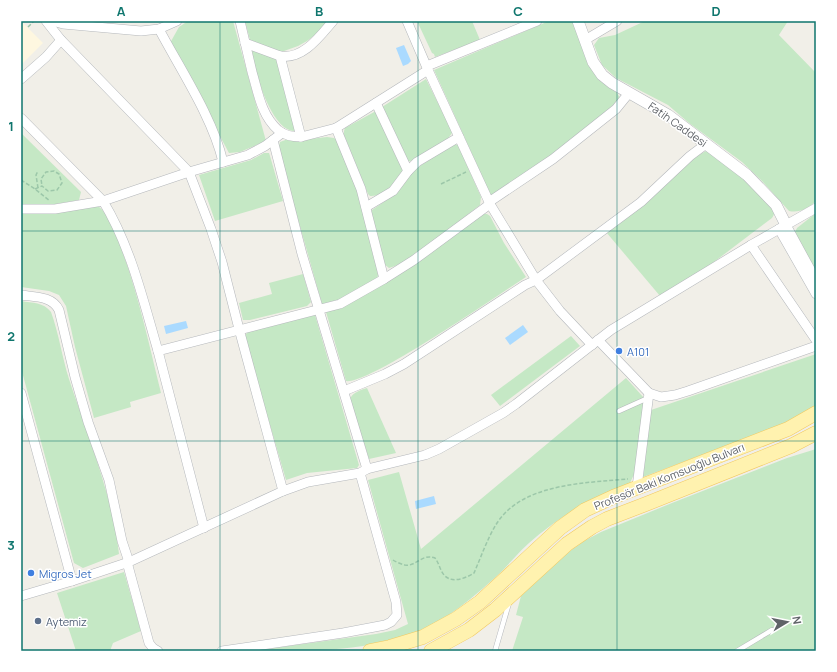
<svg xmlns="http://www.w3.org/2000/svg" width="837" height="672" font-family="Manrope,sans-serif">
  <rect width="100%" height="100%" fill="#f1efe8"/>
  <path fill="#fef7e0" d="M21,21L43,43L21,65Z"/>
  <g fill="#c5e8c5">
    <path d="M188,21H233L266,141L240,152L229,153L170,43L179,27Z"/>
    <path d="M245,21H328L315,35L307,41L298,46L284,51H278L250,40Z"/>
    <path d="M417,21H472L480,40L435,57L434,54L432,53Z"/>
    <path d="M549,21H575L620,98L617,102L556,153L491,196L434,70Z"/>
    <path d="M645,21H788L779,35L816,73V201C808,209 799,213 789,211L762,181L742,162L689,123L668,105L616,78L602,65L594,45L599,38L615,35Z"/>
    <path d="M252,50H255L278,60L295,131C272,133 253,69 252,50Z"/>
    <path d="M426,79L451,129L452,133L447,140L417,159L407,162L382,107Z"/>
    <path d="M376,111L404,170C396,181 385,197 370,196L368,194L344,135V131L345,128Z"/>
    <path d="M21,133L81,192L79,200L56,204H21Z"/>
    <path d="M327,137L334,138L338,141L366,214L378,275L377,280L345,298L322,304L288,184L279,146L280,142L288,139L301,140Z"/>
    <path d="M453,144L458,145L481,197L480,205L413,257L395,266L389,268L384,264L371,214L372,210L397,193L414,170Z"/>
    <path d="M706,151L711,152C723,161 771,198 774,209C775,213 774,215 772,218L706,268L660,296L606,232L692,159Z"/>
    <path d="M264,153H269L270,156L283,201L215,221L199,175L251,160Z"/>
    <path d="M98,206C110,215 115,232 120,245C138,293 149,344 161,393L130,402L131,407L94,418L75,347L66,306L59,295L49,291L21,287V214L62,212Z"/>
    <path d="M816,213V274L795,232L797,228Z"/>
    <path d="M483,214H487L490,216L504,243L526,277C499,294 369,385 346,381L326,312C383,292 435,249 483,214Z"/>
    <path d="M303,274L311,302L307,306L250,320H243L239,303L272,294L269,283Z"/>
    <path d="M21,301C33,303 43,302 51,312C59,334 62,357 69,379C87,434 113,497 119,554L83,568L74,563L21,368Z"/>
    <path d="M312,315H315L359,465L357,468L307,473L286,480L245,339L246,334L249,331Z"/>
    <path d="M571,336L580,346L500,406L491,395Z"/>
    <path d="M816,354V406L779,426L643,477L651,410Z"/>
    <path d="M626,378L644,398L636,470L630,483C611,492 591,501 573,511C560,518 547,528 536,537C522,548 511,562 499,574C474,597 447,620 415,633C365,652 305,651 252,651L376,634L395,630L408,624L368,480L399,472L421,549Z"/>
    <path d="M367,388L396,453L369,459L350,399C353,392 361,390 367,388Z"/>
    <path d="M816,449V651H512L523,617L516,615L521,596L563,556L584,541L601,532L672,503L787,458Z"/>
    <path d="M124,572L141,631L113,643L110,651H76L57,593Z"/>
  </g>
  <g fill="#aadaff">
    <path d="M404,45L411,61L408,64L403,66L396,48Z"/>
    <path d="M186,321L188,328L166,334L164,326Z"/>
    <path d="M523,325L528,332L510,345L505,338Z"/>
    <path d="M434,496L436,504L416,509L415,501Z"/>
  </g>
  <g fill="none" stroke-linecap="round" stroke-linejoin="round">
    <defs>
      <g id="service">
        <path d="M619,411L648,398"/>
        <path d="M495,651L509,603"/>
        <path d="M737,651L772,630"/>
      </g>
      <g id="minor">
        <path d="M46,21L61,40L189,172L211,229L222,262L239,329L283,491L129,562L72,581"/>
        <path d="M52,21L63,24L141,31L159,29L177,21"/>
        <path d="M240,21C244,38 248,55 252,72C258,92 261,115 278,130C284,135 293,137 301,137"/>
        <path d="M407,21L428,70L490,204L536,280L641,202L690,156L706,144"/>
        <path d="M159,29C180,69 213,118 223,162"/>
        <path d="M585,40L617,21"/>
        <path d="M245,43L280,56L301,137L336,128L428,70"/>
        <path d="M280,56C303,60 320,36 333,21"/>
        <path d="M427,66L537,21"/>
        <path d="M21,79L46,57L61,40"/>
        <path d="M376,103L408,171"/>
        <path d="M21,118L103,201L55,209H21"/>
        <path d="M336,128L361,189L384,279"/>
        <path d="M273,140L302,254L367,469"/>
        <path d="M489,202L553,159L616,109L629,93"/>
        <path d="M366,207L393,191L408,171L417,162L459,137"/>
        <path d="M816,208L751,245L816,340"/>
        <path d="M786,225L816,280"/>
        <path d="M779,229L816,294"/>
        <path d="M21,295C35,297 52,296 59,310L75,377L88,422L109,480L122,541L129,562"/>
        <path d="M598,340L649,393L661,397L675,395L688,391L816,346"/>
        <path d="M158,351C143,300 131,247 103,201L189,172L248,155L265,146L282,133"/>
        <path d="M344,391L385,374L404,364L525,285L536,280L560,311L592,345"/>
        <path d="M21,393L72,581L21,596"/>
        <path d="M637,487L649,393"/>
        <path d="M283,491L308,482L360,473L367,469L425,455L439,449L503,413L516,404L611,330L751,245"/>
        <path d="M204,528L158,351L340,304L384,279L414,260L490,204"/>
        <path d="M127,562L149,643L153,648L158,651"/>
        <path d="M222,651L343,633L385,625L391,622L397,615L396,602L360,473"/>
      </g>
      <path id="tertiary" d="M578,21L593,62L602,75L612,83L668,115L747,175L776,205L786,225"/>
      <g id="primary">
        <path d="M370,651L390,647L423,637L456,619L480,602L560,528L585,510L613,497L788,429L816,413"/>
        <path d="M431,651L469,630L495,610L567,544L592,527L607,519L646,504L791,446L816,433"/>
      </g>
    </defs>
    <use href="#service" stroke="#b5b8bc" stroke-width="5.5"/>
    <use href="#minor" stroke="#b5b8bc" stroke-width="10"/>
    <use href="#tertiary" stroke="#b5b8bc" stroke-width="12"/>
    <use href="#primary" stroke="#f2c960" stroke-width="15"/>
    <g stroke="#9cc7a9" stroke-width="1.5" stroke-dasharray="4 2" stroke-linecap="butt">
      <path d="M28,27L34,21"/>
      <path d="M21,180L35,189L50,201"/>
      <path d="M441,184L466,172"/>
      <path d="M38,188L36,175L38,171"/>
      <path d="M35,189L42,186L48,191L57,190L62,183L59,174L54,171L46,172L41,179L42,186"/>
      <path d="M393,560C396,562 401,564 405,565C416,567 422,553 435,558C439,563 440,570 444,575C452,584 466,578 474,573C481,557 488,537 497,523C523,483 586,483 628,479"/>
    </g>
    <use href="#service" stroke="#fff" stroke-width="4.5"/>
    <use href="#minor" stroke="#fff" stroke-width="9"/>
    <use href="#tertiary" stroke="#fff" stroke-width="11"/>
    <use href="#primary" stroke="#fff2af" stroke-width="14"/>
  </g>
  <path fill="none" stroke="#0f766e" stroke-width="1" stroke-opacity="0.55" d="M220,21V651M418,21V651M617,21V651M21,231H816M21,441H816"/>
  <g fill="#3f7fe0" stroke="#fff" stroke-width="1.5">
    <circle cx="619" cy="351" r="4"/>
    <circle cx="31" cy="573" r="4"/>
  </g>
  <circle fill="#5c6f8a" stroke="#fff" stroke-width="1.5" cx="38" cy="621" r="4"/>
  <g text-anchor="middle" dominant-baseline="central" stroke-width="3" stroke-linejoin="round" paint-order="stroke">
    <g font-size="11" fill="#5f6368" stroke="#fff">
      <text transform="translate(678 124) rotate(35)">Fatih Caddesi</text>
      <text transform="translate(669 476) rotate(-22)">Profesör Baki Komsuoğlu Bulvarı</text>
    </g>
    <g font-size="11" fill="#366cbe" stroke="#fff" text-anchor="start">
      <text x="627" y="351">A101</text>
      <text x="39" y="573">Migros Jet</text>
    </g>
    <g font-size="11" fill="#4e5e75" stroke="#fff" text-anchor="start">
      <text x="46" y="621">Aytemiz</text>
    </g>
  </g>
  <rect width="837" height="672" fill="none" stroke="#ffffff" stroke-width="44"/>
  <g transform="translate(787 622) rotate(80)" stroke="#ffffff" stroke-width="3" paint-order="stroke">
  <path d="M0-3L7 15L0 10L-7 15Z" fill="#5f6368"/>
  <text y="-6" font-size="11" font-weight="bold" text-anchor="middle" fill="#5f6368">N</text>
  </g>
  <rect x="22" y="22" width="793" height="628" fill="none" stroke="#0f766e" stroke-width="1.5"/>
  <g font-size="13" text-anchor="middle" font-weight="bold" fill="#0f766e">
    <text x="121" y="16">A</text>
    <text x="319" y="16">B</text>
    <text x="518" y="16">C</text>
    <text x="716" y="16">D</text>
    <text x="11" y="131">1</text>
    <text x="11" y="341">2</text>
    <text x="11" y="550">3</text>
  </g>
</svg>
